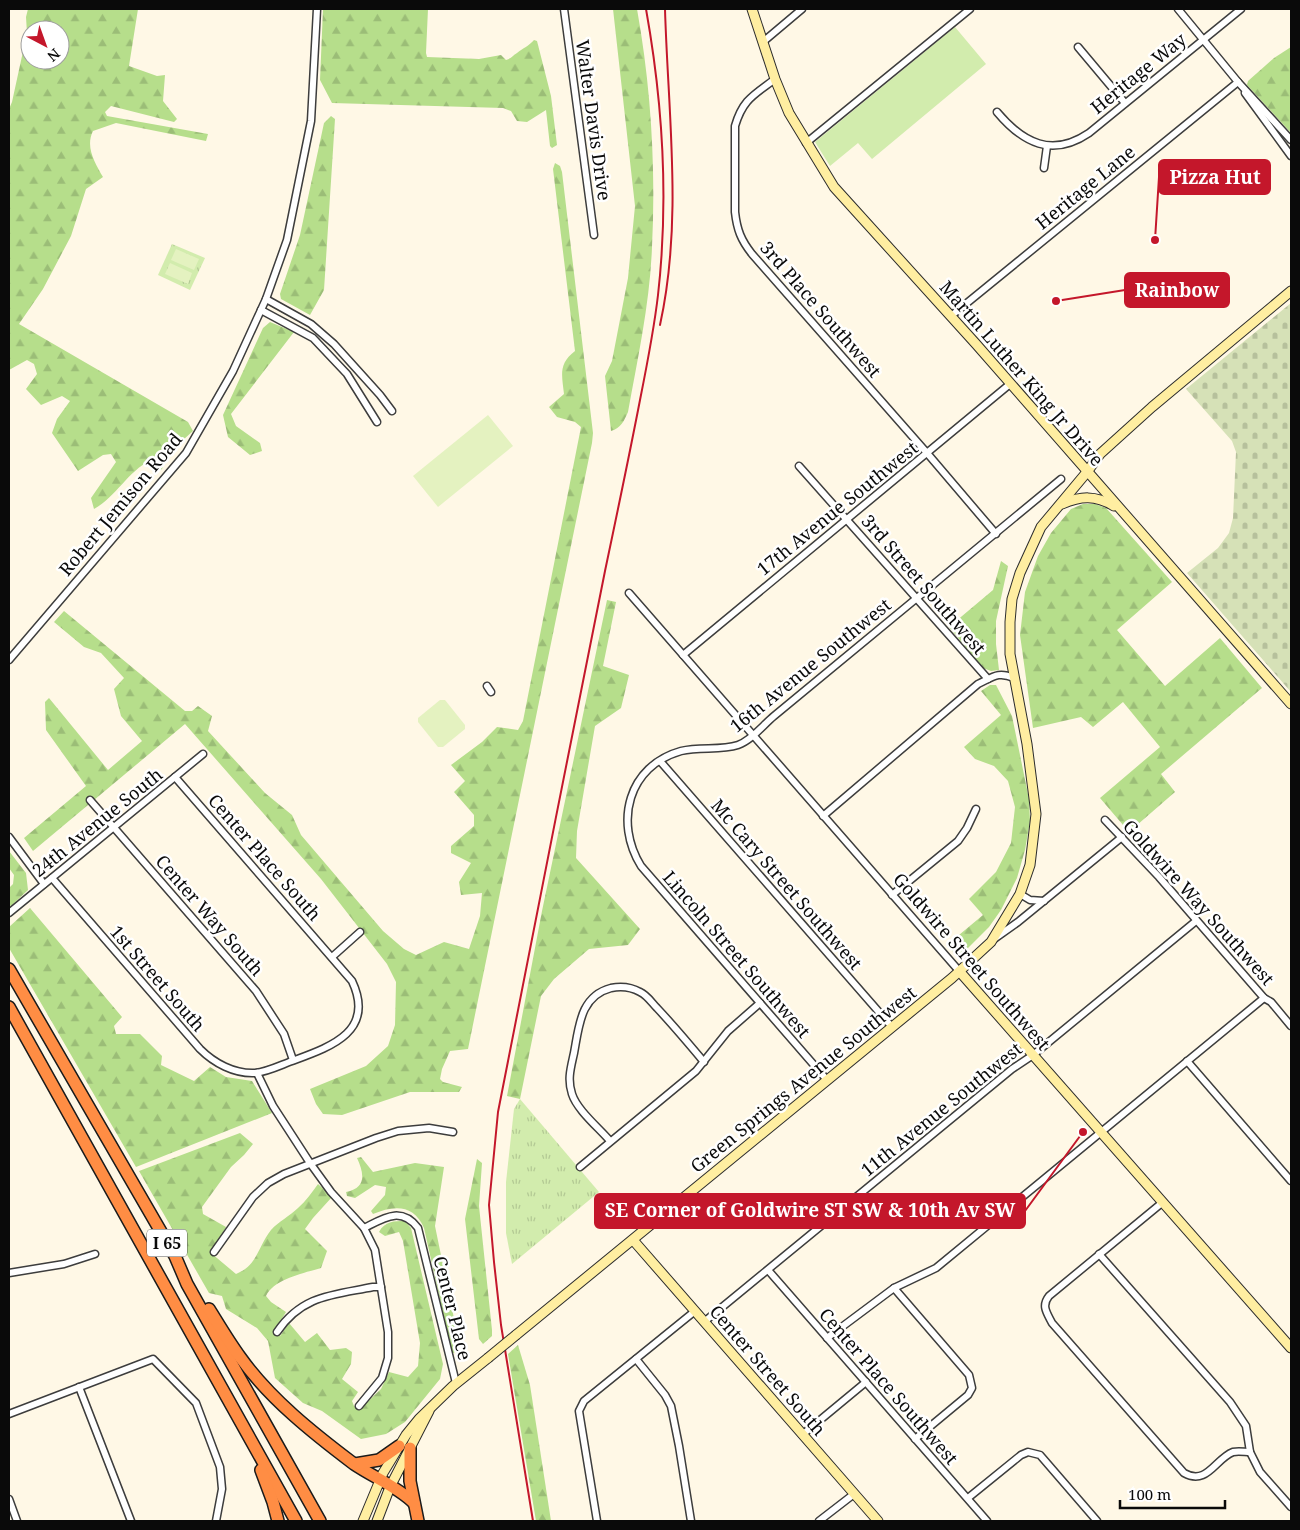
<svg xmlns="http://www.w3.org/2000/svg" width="1300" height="1530" font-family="'Noto Serif',serif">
  <defs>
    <pattern id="forest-firs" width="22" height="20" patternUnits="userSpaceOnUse" patternTransform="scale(1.25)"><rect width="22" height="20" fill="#b6de8b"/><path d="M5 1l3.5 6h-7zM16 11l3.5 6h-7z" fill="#9bbd77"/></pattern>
    <pattern id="cemetery-stones" width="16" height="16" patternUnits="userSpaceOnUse" patternTransform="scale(1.25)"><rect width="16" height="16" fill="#d6e1b7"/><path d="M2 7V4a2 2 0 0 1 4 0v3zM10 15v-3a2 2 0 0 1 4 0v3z" fill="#b6c09c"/></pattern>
    <pattern id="park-tufts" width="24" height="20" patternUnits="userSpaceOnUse" patternTransform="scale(1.25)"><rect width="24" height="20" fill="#d2ecad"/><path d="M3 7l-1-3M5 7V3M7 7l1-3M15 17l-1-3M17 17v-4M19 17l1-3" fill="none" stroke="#b3c994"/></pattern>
  </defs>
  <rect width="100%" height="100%" fill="#fff8e6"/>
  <path fill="#d2ecad" d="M955,27L986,64L872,159L858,143L830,166L815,142Z"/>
  <g fill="url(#forest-firs)" fill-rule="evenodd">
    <path d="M28,9H138L129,66L157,76L165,75L163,101L177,119L174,122L111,106L105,112L107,116L208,134L206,141L116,123L93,131C85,147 95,163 103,177L86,189L71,236L43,289L19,324L188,422L193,431L183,440L174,443L162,469L157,472L151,460C127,472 117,496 94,509L91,498L116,462L111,454L103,455L78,471L52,433L57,419L70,401L62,396L41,405L26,389L37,374L34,364L27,360L9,370V109L12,102L27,33L26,17ZM30,30H60V60H30Z"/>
    <path d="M323,9H428L426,53L427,57L479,59L501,55L506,60C512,58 512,56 517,53C523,48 529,46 534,40L537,41L551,96L557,145L552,148L550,146L546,110L527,122L517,121L511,111L503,108L332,103L320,80Z"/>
    <path d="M613,9H637C651,87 656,167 652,247C650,302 638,357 628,412C624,421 621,428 611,431L605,376L612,361L628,278L635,206Z"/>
    <path d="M1291,47V133L1247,85L1248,81L1274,58Z"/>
    <path d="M331,116L335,119L324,290L310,315L281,299L280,294L300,235L324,123Z"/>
    <path d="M555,163L560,166L562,172L593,433L592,443L468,1049L450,1051L442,1069L440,1079L443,1082L462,1087L459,1092H410L342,1115L323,1114L316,1104L310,1089L366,1066L388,1046L395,1025L396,982L387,964L321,879L185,724L33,851L24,838L86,786L46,730L45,702L49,698L108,770L142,741L121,716L114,689L124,678L101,653L84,647L54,622L64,611L185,711H192L198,706L212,716L208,731L265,793L292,815L301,835L383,931L404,949L416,955L444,942L469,949L480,916L482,893L461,895L459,882L471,863L451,853V846L474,826V815L454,792L465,781L451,765L482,742L497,727L518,730L523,721L581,427L575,422L557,417L549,407L564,394C562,375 558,364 575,351L553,169Z"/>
    <path d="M270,322L294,332L231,414L236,426L260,443L262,451L250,455L228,437L223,415L263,328Z"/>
    <path d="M1083,504H1095L1106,508L1172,582L1117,630L1165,686L1220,638L1262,688L1161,774L1175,792L1129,832L1100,798L1160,747L1123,702L1093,727L1081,717L1033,728L1020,635L1025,592L1038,556L1051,533L1071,509Z"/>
    <path d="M1001,561L1008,566L996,621V644L999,670L991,671L983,668L949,627L993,590Z"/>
    <path d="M607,600L616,602L603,666L629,675L621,708L595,726L577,831L576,858L640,929L628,945L589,949L554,979L541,996L520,1099L507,1096L542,911Z"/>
    <path d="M990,685H996L1012,716L1029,799L1030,821L1025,850L1017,878L1001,910L989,927L962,954L956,955L947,945L983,915L969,899L996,872L1011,843L1015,807L1008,781L994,766L975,759L964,747L1001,715L981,691Z"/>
    <path d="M9,851L26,873L28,890L11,906L9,905V888L13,884L14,875L9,868Z"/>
    <path d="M30,908L122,1017L114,1026L116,1034H140L162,1056L161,1065L194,1081L210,1067L226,1077L252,1081L272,1113L136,1167L9,948V927Z"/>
    <path d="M240,1133L253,1144L244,1155L231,1167L202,1207L203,1214L226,1227L211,1253L236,1274C258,1265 258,1246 271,1230C279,1221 290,1216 298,1208C306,1201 312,1192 318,1184L332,1197L313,1218L305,1229L327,1251L321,1268C304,1273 274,1279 266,1296L271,1302L286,1312L275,1330L280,1336L289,1323L305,1342L317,1333L330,1350L346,1348L352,1352L351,1364L342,1379L358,1392L352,1401L354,1406L359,1410L381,1389L389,1372L408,1377L418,1366L420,1343L403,1241L399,1232L385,1236L379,1232C385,1221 394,1221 405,1221L411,1228L443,1364L440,1379L405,1422L386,1434L361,1439L322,1411L303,1403L275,1378L268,1341L257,1328L226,1309L222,1296L209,1293L139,1171Z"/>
    <path d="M361,1157L373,1172L415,1163L444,1167L435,1226L458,1338L457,1348L454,1353H452L424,1228C414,1204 394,1205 373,1214L371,1211L385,1195L386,1187L375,1185L355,1198L347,1196L346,1192C367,1188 364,1173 357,1158Z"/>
    <path d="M477,1159L482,1163L479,1206L492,1330V1336L483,1344L479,1339L465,1219Z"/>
    <path d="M518,1345L530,1385L551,1521H536L508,1354Z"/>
  </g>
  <path fill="url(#cemetery-stones)" d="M1291,303V692L1187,573L1218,548L1229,533L1233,518L1236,452L1232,441L1186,389Z"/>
  <g fill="url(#park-tufts)">
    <path d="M172,244L205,258L190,290L158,275Z"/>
    <path d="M520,1099L599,1192L512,1264L506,1233V1182L514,1109Z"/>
  </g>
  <g fill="#e4f2c0">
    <path d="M176,249L199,259L194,270L171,260Z"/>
    <path d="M170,263L192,273L188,284L165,274Z"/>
    <path d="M488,415L513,446L438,507L413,476Z"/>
    <path d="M440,700H445L465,725V729L443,747H438L418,722V718Z"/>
  </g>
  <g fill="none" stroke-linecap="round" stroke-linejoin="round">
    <defs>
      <g id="street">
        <path d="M564,9L594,235"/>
        <path d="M1178,9L1238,82L1291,140"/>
        <path d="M764,41L802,9"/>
        <path d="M1078,47L1125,103"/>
        <path d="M775,79C754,95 743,99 735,126V212C737,230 741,240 752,254L927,453L996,534"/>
        <path d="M1245,93L1291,156"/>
        <path d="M997,112C1023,143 1052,158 1089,133L1241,9"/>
        <path d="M806,143L970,9"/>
        <path d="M1044,168L1047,146"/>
        <path d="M266,299L311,324L334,344L380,395L392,411"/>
        <path d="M261,310L313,338L347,374L377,422"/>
        <path d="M951,316L1238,82"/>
        <path d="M799,466L988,679"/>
        <path d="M629,593L960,972"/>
        <path d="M683,655L1010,384"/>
        <path d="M9,660L186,453L233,371L266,299L287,240L311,121L317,9"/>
        <path d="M487,686L491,692"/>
        <path d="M660,761L892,1027"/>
        <path d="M90,800L256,991L284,1034L293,1060"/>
        <path d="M823,816L978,684C993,677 998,671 1014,678"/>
        <path d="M1105,820L1159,877L1264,998L1271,1002L1291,1026"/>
        <path d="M9,837L44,884"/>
        <path d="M52,878L200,1049C214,1063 234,1074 255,1073C267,1072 281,1065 292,1061C330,1047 376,1032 352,981L175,777"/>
        <path d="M1020,894L1030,900L1044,901"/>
        <path d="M892,895L958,841L967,828L976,809"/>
        <path d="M9,913L203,754"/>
        <path d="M994,939L1018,922L1122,837"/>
        <path d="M332,957L360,932"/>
        <path d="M1187,1061L1291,1181"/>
        <path d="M257,1073L273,1106L310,1163L331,1192L364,1228L375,1250L388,1332V1358L382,1378L359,1406"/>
        <path d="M827,1080L641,866C614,822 628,766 681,751C700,746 720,751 738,745C752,740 763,725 774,716L1061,479"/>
        <path d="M610,1141C599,1128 577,1110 572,1094C567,1079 571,1067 574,1053C579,1027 580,996 611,988C621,986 631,987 640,992C647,995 652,1003 657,1008C673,1025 689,1044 704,1062"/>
        <path d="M580,1167L696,1071L728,1031L760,1003"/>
        <path d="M1163,1202L1049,1296C1041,1306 1047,1313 1052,1323L1184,1473C1207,1486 1215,1459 1233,1452C1238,1451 1245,1452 1250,1452"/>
        <path d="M364,1228C384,1218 401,1206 418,1228L456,1383"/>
        <path d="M214,1252L253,1197L268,1183L284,1174L376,1138L398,1131L429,1128L453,1132"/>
        <path d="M1099,1254L1230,1402L1246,1426L1250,1452L1260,1472L1291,1507"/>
        <path d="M768,1270L987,1521"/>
        <path d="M9,1273L64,1264L95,1254"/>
        <path d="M894,1288L969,1375L972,1388L968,1395L915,1439"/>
        <path d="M704,1322L1012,1069L1033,1055L1196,921"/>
        <path d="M277,1332C302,1295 333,1295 373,1287H381"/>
        <path d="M827,1338L894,1288L936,1268L1264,998"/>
        <path d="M636,1359L665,1395L671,1406L679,1446L691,1521"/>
        <path d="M79,1387L131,1521"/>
        <path d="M9,1414L153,1359L196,1403L220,1467L222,1489L216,1521"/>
        <path d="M802,1435L866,1382"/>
        <path d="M968,1498L1021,1455L1028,1452L1040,1455L1097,1521"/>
        <path d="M9,1499L17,1521"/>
        <path d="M597,1521L579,1411L584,1401L695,1311"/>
        <path d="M819,1521L854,1494"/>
      </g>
      <g id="secondary">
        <path d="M752,9L775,79L789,113L834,187L976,344L1291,704"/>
        <path d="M1062,504C1081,496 1095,495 1114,506"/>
        <path d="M960,972L1291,1348"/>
        <path d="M633,1240L878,1521"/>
        <path d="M516,1335L952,978L991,942L1020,894L1030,865L1036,814L1027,744L1010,654V622L1012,599L1020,573L1041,527L1087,472L1100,454L1152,407L1291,291"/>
        <path d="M363,1521L383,1473L406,1435L419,1419L453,1386L488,1358"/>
        <path d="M377,1521L390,1487L429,1411"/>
      </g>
      <g id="highway">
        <path d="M9,969L175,1256L187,1284L320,1521"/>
        <path d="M9,1007L296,1521"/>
        <path d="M209,1309C219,1325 229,1342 240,1357C270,1399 313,1433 354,1464C373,1477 398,1487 414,1503"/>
        <path d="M410,1448V1481L418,1521"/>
        <path d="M355,1464L379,1460L399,1446"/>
        <path d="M261,1470L273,1502L278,1521"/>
      </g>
    </defs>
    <use href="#street" stroke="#3d3d3d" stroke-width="9"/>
    <use href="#secondary" stroke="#2c2c2c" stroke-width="11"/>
    <use href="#highway" stroke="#1b1b1b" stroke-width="14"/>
    <use href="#street" stroke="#fff" stroke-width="6"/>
    <use href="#secondary" stroke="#ffeea1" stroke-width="9"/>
    <use href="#highway" stroke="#ff8d44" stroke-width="11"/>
    <g stroke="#c4172b" stroke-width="2">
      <path d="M660,325C683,220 668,115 665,9"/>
      <path d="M533,1521L501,1325L494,1262L489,1205L498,1112C533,932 569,751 605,571C617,514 629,457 640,400C647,365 654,330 658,295C669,198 663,104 646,9"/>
    </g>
    <defs>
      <path id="secondary-bridge" d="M488,1358L516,1335"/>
    </defs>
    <use href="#secondary-bridge" stroke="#2c2c2c" stroke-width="11" stroke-linecap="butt"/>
    <use href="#secondary-bridge" stroke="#ffeea1" stroke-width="9"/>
  </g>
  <g text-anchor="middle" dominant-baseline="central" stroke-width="5" stroke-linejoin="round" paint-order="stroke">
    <rect fill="#fff" stroke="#545454" stroke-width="1" x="147" y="1229.5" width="40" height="27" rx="4"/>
    <g font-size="16" font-weight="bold" fill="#0a0a0a">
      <text x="167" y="1243">I 65</text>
    </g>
    <g font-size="18" fill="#0a0a0a" stroke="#fff">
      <text transform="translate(1138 73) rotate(-39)">Heritage Way</text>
      <text transform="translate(594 120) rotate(82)">Walter Davis Drive</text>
      <text transform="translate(1085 187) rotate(-39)">Heritage Lane</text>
      <text transform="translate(821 309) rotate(49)">3rd Place Southwest</text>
      <text transform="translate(1022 373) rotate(49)">Martin Luther King Jr Drive</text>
      <text transform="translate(120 504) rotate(-50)">Robert Jemison Road</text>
      <text transform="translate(837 508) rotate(-39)">17th Avenue Southwest</text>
      <text transform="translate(924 584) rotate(49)">3rd Street Southwest</text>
      <text transform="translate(810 665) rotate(-39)">16th Avenue Southwest</text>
      <text transform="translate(97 822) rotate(-39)">24th Avenue South</text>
      <text transform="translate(265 857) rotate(49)">Center Place South</text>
      <text transform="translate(787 884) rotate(49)">Mc Cary Street Southwest</text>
      <text transform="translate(1199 902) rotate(48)">Goldwire Way Southwest</text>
      <text transform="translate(210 915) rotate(49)">Center Way South</text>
      <text transform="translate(737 954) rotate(49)">Lincoln Street Southwest</text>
      <text transform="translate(972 961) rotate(49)">Goldwire Street Southwest</text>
      <text transform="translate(158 978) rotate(49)">1st Street South</text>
      <text transform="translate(803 1079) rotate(-39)">Green Springs Avenue Southwest</text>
      <text transform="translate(941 1109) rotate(-39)">11th Avenue Southwest</text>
      <text transform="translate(453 1308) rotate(76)">Center Place</text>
      <text transform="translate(768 1370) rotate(49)">Center Street South</text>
      <text transform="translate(889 1386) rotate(49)">Center Place Southwest</text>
    </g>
  </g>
  <path fill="none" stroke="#c4172b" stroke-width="2" d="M1155 240L1159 177M1056 301L1125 290M1083 1132L1025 1211"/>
  <g fill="#c4172b" stroke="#fff" stroke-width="2">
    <circle cx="1155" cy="240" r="5"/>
    <circle cx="1056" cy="301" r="5"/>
    <circle cx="1083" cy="1132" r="5"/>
  </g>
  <g fill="#c4172b" stroke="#c4172b" stroke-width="2">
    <rect x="1159" y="160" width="111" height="34" rx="5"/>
    <rect x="1125" y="273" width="104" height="34" rx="5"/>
    <rect x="595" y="1194" width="430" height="34" rx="5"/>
  </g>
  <g font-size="19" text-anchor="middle" font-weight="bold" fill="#fff">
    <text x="1215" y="184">Pizza Hut</text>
    <text x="1177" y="297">Rainbow</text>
    <text x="810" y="1217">SE Corner of Goldwire ST SW &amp; 10th Av SW</text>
  </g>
  <rect width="1300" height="1530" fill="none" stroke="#0a0a0a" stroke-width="20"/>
  <g transform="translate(45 45) rotate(139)"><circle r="24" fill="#ffffff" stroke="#9d9d9d"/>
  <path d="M0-4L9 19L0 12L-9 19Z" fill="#c4172b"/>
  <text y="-8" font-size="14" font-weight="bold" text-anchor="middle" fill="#0a0a0a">N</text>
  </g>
  <path d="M1120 1500v8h105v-8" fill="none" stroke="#0a0a0a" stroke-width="2.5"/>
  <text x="1128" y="1500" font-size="15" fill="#0a0a0a" stroke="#ffffff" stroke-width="4" paint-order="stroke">100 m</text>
</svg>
